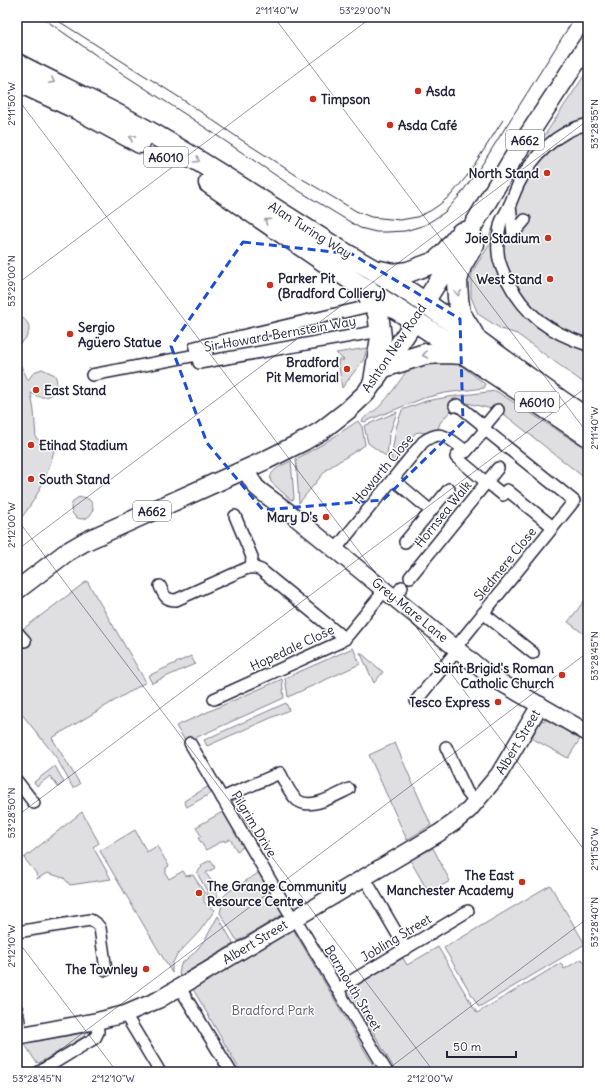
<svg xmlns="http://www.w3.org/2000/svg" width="605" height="1089" font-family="Delius,sans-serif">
  <rect width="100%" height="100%" fill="#fff"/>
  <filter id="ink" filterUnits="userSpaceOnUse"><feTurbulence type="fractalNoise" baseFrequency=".025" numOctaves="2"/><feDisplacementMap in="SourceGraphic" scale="8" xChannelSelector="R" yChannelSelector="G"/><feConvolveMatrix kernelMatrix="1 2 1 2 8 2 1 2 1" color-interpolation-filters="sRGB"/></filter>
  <g filter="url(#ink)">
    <g fill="#dfdfe2" stroke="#80808e">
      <path d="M588,70V386L517,334L501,329L478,314L471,297V280L472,273L477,264L492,241L488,238L522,169Z"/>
      <path d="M17,316C34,320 32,338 17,345Z"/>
      <path d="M367,348L364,359L342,388L338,360H344L336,353Z"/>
      <path d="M17,358L28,380L34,372L42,369L55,375C59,385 57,396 44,397C39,398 35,395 31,393L34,411L36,438L54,451C47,478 35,502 17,523Z"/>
      <path d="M452,361L462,366L485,384V387L484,388L445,393L424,398L364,422L362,421C364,416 374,412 379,407C391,395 400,380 410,366Z"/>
      <path d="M496,391L588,450V476L586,479L500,411L459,401L440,423L438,429L425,433L420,432L415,433L393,461L391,459L396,428L402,410L426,401L448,397Z"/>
      <path d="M397,412L389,435L387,457L368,443L364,426Z"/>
      <path d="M358,421L362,427L365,445L327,469L299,503L296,459L323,444Z"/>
      <path d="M291,461L294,497V499L291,500L271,482C267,471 283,465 291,461Z"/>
      <circle cx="82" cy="508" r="11"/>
      <path d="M87,581L146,682L52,738L80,784L73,788L56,757L17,708V647L29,638L23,629Z"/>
      <path d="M588,596V637L568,622Z"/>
      <path d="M353,648L360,664L288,697L285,678Z"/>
      <path d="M360,652L383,672L374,683Z"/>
      <path d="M191,656L195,664L190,666L152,683L148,676Z"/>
      <path d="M282,679L284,698L186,742L176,726Z"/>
      <path d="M286,703L289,710L207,746L204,740Z"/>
      <path d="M547,720L580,739L568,758L533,739V735L541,721Z"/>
      <path d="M395,743L431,825L407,840L369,755Z"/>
      <path d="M55,766L64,782L58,787L50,776L37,786L34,782Z"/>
      <path d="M209,786L213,792L187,807L184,801Z"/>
      <path d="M224,811L245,846L237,851L230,839L225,842L224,840L206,850L198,838L201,836L196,827Z"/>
      <path d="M82,812L99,843L93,847L111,879L70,885L64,878L47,873L37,879L36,873L24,858Z"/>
      <path d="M135,830L147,852L157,846L169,866L166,868V874L169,879L183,871L186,876L193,875L204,892V902L209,907L215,910L199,932L177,955L172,964V973L100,851Z"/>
      <path d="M433,848L450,881L429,893L410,860Z"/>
      <path d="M211,860L215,868L206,873C213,884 221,893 216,906L211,904L207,899V891L197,873L199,870L202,867L201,865Z"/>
      <path d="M260,872L285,913L238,941L236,939L220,913L224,896L228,892Z"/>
      <path d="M550,885L585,944L479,1007L444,948Z"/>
      <path d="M218,916L232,941L233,944L180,976L179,973L181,964L194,953L205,940Z"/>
      <path d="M293,929L376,1070L378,1072H241L193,989Z"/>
      <path d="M438,947L477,1013L561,963L564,969L582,959L584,962L588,960V1072H396L349,990L403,958L407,965Z"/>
      <path d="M84,1033L85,1036L39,1063L36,1062L24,1043Z"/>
    </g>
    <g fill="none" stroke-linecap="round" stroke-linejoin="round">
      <defs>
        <g id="street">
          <path d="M588,124C557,131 533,156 519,183C515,191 513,198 509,206C507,211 503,216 501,222C499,229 497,245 498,252C498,261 503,271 506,278C525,316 549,332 588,345"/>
          <path d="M510,205L513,234L525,220"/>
          <path d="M365,307L195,347L199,363L374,332"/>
          <path d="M92,375L207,353"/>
          <path d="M455,406L458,405L484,426"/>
          <path d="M498,410L483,428L574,501L553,527"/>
          <path d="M485,430L466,452L463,449L456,457L487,483"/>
          <path d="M393,479L431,511"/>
          <path d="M235,516L252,557L251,567"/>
          <path d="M405,542L449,489"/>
          <path d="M335,550L423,442C441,429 447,437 463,449"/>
          <path d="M410,577L498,468"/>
          <path d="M160,586C164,595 165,600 176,600L245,569C251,567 255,567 261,570L345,639"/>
          <path d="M394,597L402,587"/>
          <path d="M483,613L533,653"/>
          <path d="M17,632L25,641"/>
          <path d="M456,647L553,527L507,490L503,495L487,482"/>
          <path d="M214,699L340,642L348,635L385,590"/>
          <path d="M416,701L458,649"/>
          <path d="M190,743L293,919"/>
          <path d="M446,747L467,792L476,803"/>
          <path d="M17,781L34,803"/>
          <path d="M222,798L280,773C285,782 289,793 297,800C310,811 336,795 349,789"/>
          <path d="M364,877L406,949"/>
          <path d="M295,918L387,1072"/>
          <path d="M17,932L90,920L96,923L100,928L106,970"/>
          <path d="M180,988L231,1072"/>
          <path d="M338,989L468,911"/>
          <path d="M17,1010L21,1035"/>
          <path d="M125,1014L160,1072"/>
          <path d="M39,1072L95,1038L98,1032L97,1021"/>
        </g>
        <g id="secondary">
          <path d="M245,470L256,487L263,493L290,513L491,677L588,733"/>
          <path d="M17,1036L97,1021L125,1014L158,1000L439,833L456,821L469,810L499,774L540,705"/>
        </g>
        <g id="primary">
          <path d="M425,302L470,231L510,163L588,44"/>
          <path d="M17,590L67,552L86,541L266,460L304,441L321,431L348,410L366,393L415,321"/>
        </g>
        <g id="highway">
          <path d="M17,64C63,88 110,109 155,135C216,170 274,209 333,246C355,260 379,272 400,286C465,328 524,378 588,419"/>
          <path d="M17,81L77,109L140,143"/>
          <path d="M209,183L353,281L415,321L588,436"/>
          <path d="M380,271L393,274L408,272L435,262L444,254L461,233L470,231L474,244L461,266L457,281L458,298L460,313L473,334"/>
          <path d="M366,291L378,313L381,337L374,381"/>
          <path d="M384,367L425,354L446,353L464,354"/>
        </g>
      </defs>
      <use href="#street" stroke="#22223b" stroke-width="14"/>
      <use href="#secondary" stroke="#22223b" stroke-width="19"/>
      <use href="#primary" stroke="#22223b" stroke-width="21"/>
      <use href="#highway" stroke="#22223b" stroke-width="23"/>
      <use href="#street" stroke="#fff" stroke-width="11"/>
      <use href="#secondary" stroke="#fff" stroke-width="16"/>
      <use href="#primary" stroke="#fff" stroke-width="18"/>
      <use href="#highway" stroke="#fff" stroke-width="20"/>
      <g stroke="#22223b" stroke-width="1">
        <path d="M41,17L126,76L191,118L296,189L360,228L376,232H387L405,231L425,225L445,212L460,195L483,163L575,17"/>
        <path d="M52,17L185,101L237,137L299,177L356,211L371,217L400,220L417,217L430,211L439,205L451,195L467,176L503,120"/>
      </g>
    </g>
    <defs><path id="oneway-chevron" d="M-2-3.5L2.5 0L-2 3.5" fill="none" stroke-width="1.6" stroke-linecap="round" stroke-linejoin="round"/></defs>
    <g stroke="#9c9ca7">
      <use href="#oneway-chevron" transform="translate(52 81) rotate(26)"/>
      <use href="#oneway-chevron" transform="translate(132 138) rotate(-152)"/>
      <use href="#oneway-chevron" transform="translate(197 160) rotate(31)"/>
      <use href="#oneway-chevron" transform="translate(267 221) rotate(-146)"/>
      <use href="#oneway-chevron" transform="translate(458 293) rotate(86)"/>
      <use href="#oneway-chevron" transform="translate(425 355) rotate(169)"/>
    </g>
  </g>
  <path fill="none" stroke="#1d4ed8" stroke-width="3" stroke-dasharray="8 5" stroke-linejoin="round" d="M243,242L352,254L460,319L463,422L383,500L263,510L207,443L171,346Z"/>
  <path fill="none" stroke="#22223b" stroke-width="1" stroke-opacity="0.45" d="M274,17L588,434M17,19L19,17M17,98L588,855M17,284L372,17M17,519L434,1072M17,550L588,120M17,816L588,386M17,940L117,1072M31,1072L588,652M384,1072L588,918"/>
  <g fill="#c8321e" stroke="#fff" stroke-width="1.5">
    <circle cx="418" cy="91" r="4"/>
    <circle cx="313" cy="99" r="4"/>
    <circle cx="390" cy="125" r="4"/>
    <circle cx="547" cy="173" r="4"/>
    <circle cx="548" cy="238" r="4"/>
    <circle cx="550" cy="279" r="4"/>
    <circle cx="270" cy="285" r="4"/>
    <circle cx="70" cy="334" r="4"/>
    <circle cx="347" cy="369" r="4"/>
    <circle cx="36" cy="390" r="4"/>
    <circle cx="31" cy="445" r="4"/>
    <circle cx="31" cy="479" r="4"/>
    <circle cx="326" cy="517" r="4"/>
    <circle cx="562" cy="675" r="4"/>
    <circle cx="498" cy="702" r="4"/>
    <circle cx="522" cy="882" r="4"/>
    <circle cx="199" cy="893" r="4"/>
    <circle cx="146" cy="969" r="4"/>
  </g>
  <g text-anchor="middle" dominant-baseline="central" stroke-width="3" stroke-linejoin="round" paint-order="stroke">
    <g fill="#fff" stroke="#646476" stroke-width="1">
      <rect x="506" y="130" width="38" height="20" rx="3"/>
      <rect x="144" y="147" width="44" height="20" rx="3"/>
      <rect x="515" y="392" width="44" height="20" rx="3"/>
      <rect x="133" y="501" width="38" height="20" rx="3"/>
    </g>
    <g font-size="12" font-weight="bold" fill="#22223b">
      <text x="525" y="140">A662</text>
      <text x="166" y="157">A6010</text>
      <text x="537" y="402">A6010</text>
      <text x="152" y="511">A662</text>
    </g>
    <g font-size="13" font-weight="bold" fill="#22223b" stroke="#fff" text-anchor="start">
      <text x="426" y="91">Asda</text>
      <text x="321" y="99">Timpson</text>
      <text x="398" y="125">Asda Café</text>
      <text x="539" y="173" text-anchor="end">North Stand</text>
      <text x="540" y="238" text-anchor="end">Joie Stadium</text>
      <text x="278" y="278">Parker Pit<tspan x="278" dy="15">(Bradford Colliery)</tspan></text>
      <text x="542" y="279" text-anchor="end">West Stand</text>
      <text x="78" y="327">Sergio<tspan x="78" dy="15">Agüero Statue</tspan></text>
      <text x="339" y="362" text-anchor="end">Bradford<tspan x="339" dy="15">Pit Memorial</tspan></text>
      <text x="44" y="390">East Stand</text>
      <text x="39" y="445">Etihad Stadium</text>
      <text x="39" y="479">South Stand</text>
      <text x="318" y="517" text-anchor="end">Mary D's</text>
      <text x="554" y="668" text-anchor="end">Saint Brigid's Roman<tspan x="554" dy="15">Catholic Church</tspan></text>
      <text x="490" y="702" text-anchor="end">Tesco Express</text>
      <text x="514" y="875" text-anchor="end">The East<tspan x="514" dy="15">Manchester Academy</tspan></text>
      <text x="207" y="886">The Grange Community<tspan x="207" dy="15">Resource Centre</tspan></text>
      <text x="138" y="969" text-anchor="end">The Townley</text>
    </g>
    <g font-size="13" fill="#22223b" stroke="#fff">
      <text transform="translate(310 230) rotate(32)">Alan Turing Way</text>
      <text transform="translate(280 334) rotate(-10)">Sir Howard Bernstein Way</text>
      <text transform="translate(394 348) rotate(-56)">Ashton New Road</text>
      <text transform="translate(383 469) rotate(-50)">Howarth Close</text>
      <text transform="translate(443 514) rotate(-51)">Hornsea Walk</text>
      <text transform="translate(505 564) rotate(-51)">Sledmere Close</text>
      <text transform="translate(410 610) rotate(39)">Grey Mare Lane</text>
      <text transform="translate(292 648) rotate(-25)">Hopedale Close</text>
      <text transform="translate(518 742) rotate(-59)">Albert Street</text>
      <text transform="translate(254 824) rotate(59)">Pilgrim Drive</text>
      <text transform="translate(396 938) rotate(-31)">Jobling Street</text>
      <text transform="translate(255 942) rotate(-31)">Albert Street</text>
      <text transform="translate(353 988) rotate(59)">Barmouth Street</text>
    </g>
    <g font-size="13" fill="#5b5b6d" stroke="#fff">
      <text x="273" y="1010">Bradford Park</text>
    </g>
  </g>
  <rect width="605" height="1089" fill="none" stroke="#fff" stroke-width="44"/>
  <path d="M447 1051v6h69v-6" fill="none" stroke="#22223b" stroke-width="2"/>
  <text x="453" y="1051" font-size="12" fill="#22223b" stroke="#ffffff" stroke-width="3" paint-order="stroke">50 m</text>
  <rect x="22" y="22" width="561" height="1045" fill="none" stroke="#22223b" stroke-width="1.5"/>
  <g font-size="10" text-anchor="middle" fill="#22223b">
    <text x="277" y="14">2°11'40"W</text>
    <text x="365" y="14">53°29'00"N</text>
    <text transform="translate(11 104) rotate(-90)" y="4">2°11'50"W</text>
    <text transform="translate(594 124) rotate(-90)" y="4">53°28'55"N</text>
    <text transform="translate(11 281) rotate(-90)" y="4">53°29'00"N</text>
    <text transform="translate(594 428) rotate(-90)" y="4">2°11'40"W</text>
    <text transform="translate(11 525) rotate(-90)" y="4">2°12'00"W</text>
    <text transform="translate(594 656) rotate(-90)" y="4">53°28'45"N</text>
    <text transform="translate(11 813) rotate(-90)" y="4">53°28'50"N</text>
    <text transform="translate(594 849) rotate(-90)" y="4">2°11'50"W</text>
    <text transform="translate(594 922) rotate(-90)" y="4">53°28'40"N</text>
    <text transform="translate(11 946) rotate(-90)" y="4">2°12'10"W</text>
    <text x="37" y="1082">53°28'45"N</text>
    <text x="113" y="1082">2°12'10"W</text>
    <text x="430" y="1082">2°12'00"W</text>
  </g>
</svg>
